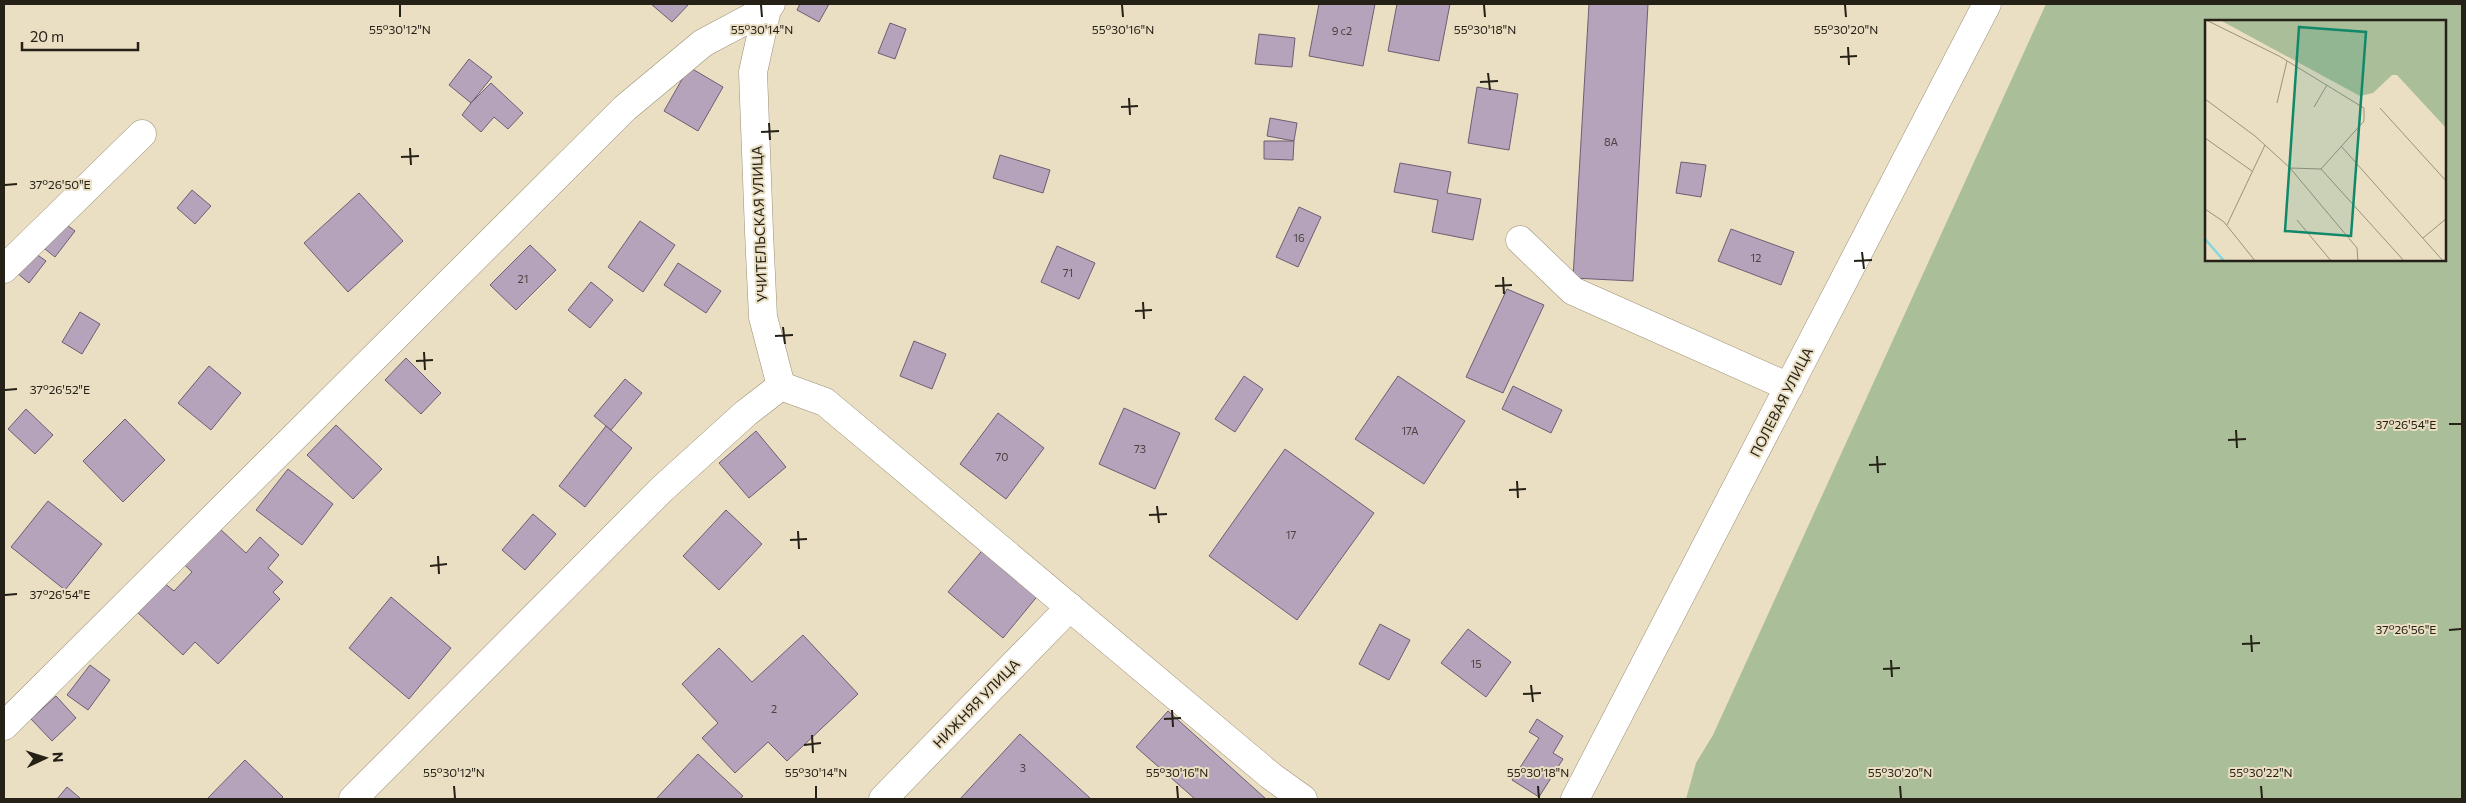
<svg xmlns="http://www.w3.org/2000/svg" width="2466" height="803" font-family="Commissioner,sans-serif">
  <rect width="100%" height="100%" fill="#eadec3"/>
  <path fill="#a9be99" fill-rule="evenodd" d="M2046,4H2462V799H1686L1696,763L1713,735ZM2206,21H2445V260H2206Z"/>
  <g fill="#b4a3ba" stroke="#6d5e73">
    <path d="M651,4H689L672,22Z"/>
    <path d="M800,4H829L819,22L797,10Z"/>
    <path d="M1319,4H1375L1363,66L1309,56Z"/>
    <path d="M1397,4H1450L1439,61L1388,51Z"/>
    <path d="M1589,4H1648L1633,281L1573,278Z"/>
    <path d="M890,23L906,29L895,59L878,53Z"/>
    <path d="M1259,34L1295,38L1292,67L1255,64Z"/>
    <path d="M469,59L492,77L471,103L449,85Z"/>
    <path d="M689,67L723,87L698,131L664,111Z"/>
    <path d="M491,83L523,113L508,129L494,117L481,132L462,115L471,103Z"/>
    <path d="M1477,87L1518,94L1509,150L1468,143Z"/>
    <path d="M1270,118L1297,123L1294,141L1267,136Z"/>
    <path d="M1264,141H1294L1293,160L1264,159Z"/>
    <path d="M1000,155L1050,170L1043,193L993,178Z"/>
    <path d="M1681,162L1706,165L1701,197L1676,193Z"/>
    <path d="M1400,163L1451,172L1447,193L1481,199L1473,240L1432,232L1438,200L1394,192Z"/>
    <path d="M192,190L211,206L195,224L177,208Z"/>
    <path d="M359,193L403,241L348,292L304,243Z"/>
    <path d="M1299,207L1321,217L1298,267L1276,257Z"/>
    <path d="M60,220L75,231L55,257L40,245Z"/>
    <path d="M640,221L675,245L643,292L608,267Z"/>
    <path d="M1731,229L1794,252L1781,285L1718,261Z"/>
    <path d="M530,245L556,270L516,310L490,285Z"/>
    <path d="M1057,246L1095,263L1079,299L1041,282Z"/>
    <path d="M32,251L46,261L29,283L16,272Z"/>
    <path d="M678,263L721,291L706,313L664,285Z"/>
    <path d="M591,282L613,300L590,328L568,310Z"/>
    <path d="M1507,289L1544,305L1503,393L1466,377Z"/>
    <path d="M80,312L100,324L82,354L62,342Z"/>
    <path d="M914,341L946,354L932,389L900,376Z"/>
    <path d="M406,358L441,393L421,414L385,380Z"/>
    <path d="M209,366L241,393L211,430L178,403Z"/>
    <path d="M1244,376L1263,389L1235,432L1215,419Z"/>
    <path d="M1398,376L1465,421L1424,484L1355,439Z"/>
    <path d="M625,379L642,393L611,430L594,416Z"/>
    <path d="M1513,386L1562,410L1551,433L1502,409Z"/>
    <path d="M1124,408L1180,433L1155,489L1099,464Z"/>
    <path d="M26,409L53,435L35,454L8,429Z"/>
    <path d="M998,413L1044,448L1006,499L960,464Z"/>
    <path d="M125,419L165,460L123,502L83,461Z"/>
    <path d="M336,425L382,469L353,499L307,455Z"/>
    <path d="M606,426L632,448L585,507L559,486Z"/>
    <path d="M756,431L786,467L749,498L719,463Z"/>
    <path d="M1285,449L1374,513L1297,620L1209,556Z"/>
    <path d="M288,469L333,504L302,545L256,510Z"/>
    <path d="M48,501L102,544L65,590L11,547Z"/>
    <path d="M726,510L762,544L719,590L683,556Z"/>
    <path d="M533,514L556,534L525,570L502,550Z"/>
    <path d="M206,516L246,553L260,537L279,555L268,568L283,582L273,592L280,599L218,664L195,642L183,655L136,611L163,582L174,591L192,572L172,553Z"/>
    <path d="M985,547L1040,593L1003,638L948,592Z"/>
    <path d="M391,597L451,648L409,699L349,648Z"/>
    <path d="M1380,624L1410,640L1389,680L1359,664Z"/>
    <path d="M1468,629L1511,662L1486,697L1441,663Z"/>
    <path d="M803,635L858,694L787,761L768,742L735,773L702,738L718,723L682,684L719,648L752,682Z"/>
    <path d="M90,665L110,680L88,710L67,695Z"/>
    <path d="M56,696L76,718L52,741L31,719Z"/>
    <path d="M1168,711L1266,799H1195L1136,747Z"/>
    <path d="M1537,719L1563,736L1553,753L1563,759L1539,797L1512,780L1539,738L1529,732Z"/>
    <path d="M1020,734L1091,799H960Z"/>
    <path d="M698,754L743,796L740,799H656Z"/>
    <path d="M245,760L283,797L281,799H207Z"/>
    <path d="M67,787L81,799H57Z"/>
  </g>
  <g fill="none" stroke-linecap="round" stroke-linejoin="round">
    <defs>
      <g id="minor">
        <path d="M771,4L767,9L753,72L759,232L763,317L781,386"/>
        <path d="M1520,240L1573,291L1789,387"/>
        <path d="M4,269L142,134"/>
        <path d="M781,386L825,402L1271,776L1303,799"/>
        <path d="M4,726L625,108L703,43L767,9"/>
        <path d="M353,799L662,489L746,413L781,386"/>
        <path d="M883,799L1070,607"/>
        <path d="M1575,799L1987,4"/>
      </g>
    </defs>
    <use href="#minor" stroke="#9b9077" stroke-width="29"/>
    <use href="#minor" stroke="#fff" stroke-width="28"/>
  </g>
  <path fill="none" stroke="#252117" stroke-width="2" d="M400,5V17M761,5L762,17M1122,5L1123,17M1484,5L1485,17M1845,5L1846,17M1848,47L1849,65M1840,57L1857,56M1488,73L1490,90M1480,82L1498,81M1129,98L1130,115M1121,107L1138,106M769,123L770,140M761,132L779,131M410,148L411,165M401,157L419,156M5,185L17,184M1862,252L1864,269M1854,261L1872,260M1503,277L1504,294M1495,286L1512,285M1143,302L1144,319M1135,311L1152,310M783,327L785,344M775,336L793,335M424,352L425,370M416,361L433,360M5,390L17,389M2449,424H2461M2236,430L2237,448M2228,440L2246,439M1877,456L1878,473M1869,465L1886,464M1517,481L1518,498M1509,490L1526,489M1157,506L1159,523M1149,515L1167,514M798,531L799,549M790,540L807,539M438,556L439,574M430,566L447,564M5,595L17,594M2449,630L2461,629M2251,635L2252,652M2242,644L2260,643M1891,660L1892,677M1883,669L1900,668M1531,685L1533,702M1523,694L1541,693M1172,710L1173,727M1164,719L1181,718M812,735L813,753M804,745L821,743M454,786L455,798M816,786V798M1177,786L1178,798M1538,786L1539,798M1900,786L1901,798M2261,786L2262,798"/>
  <g text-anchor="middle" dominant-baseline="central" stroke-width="4" stroke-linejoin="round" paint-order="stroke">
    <g font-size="11" fill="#494240">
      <text x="1342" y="30">9 с2</text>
      <text x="1611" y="141">8А</text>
      <text x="1299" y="237">16</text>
      <text x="1756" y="257">12</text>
      <text x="1068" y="272">71</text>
      <text x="523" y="278">21</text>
      <text x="1410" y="430">17А</text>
      <text x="1140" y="448">73</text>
      <text x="1002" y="456">70</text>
      <text x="1291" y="534">17</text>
      <text x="1476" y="663">15</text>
      <text x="774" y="708">2</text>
      <text x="1023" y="767">3</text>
    </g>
    <g font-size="14" fill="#252117" stroke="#eadec3">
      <text transform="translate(759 224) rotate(-92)">УЧИТЕЛЬСКАЯ УЛИЦА</text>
      <text transform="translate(1781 402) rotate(-63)">ПОЛЕВАЯ УЛИЦА</text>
      <text transform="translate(976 703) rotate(-46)">НИЖНЯЯ УЛИЦА</text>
    </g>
  </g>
  <g transform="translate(2205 20)">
    <rect width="241" height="241" fill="#eadec3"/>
    <path d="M15,0H241V108L192,55H187L168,73L155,76Z" fill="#a9be99"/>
    <path fill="none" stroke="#85d6e0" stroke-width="2.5" d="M0,219L20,242"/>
    <path fill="none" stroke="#9b927e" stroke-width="1" d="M1,0L74,36L159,88M0,79L50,116L85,148L116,149M72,83L82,41M109,87L122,65M175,88L242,162M0,118L47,151M136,126L239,242M85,148L152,228L153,242M116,149L200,242M116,149L159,101V88M0,189L19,202L51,242M92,200L127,242M22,205L60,125M218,218L242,198"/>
    <path fill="#118869" fill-opacity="0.15" stroke="#118869" stroke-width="2.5" d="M94,7L161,12L146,216L80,211Z"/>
    <rect width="241" height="241" fill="none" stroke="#252117" stroke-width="2.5"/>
  </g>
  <g font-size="12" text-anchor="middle" fill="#252117" stroke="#eadec3" stroke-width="4" stroke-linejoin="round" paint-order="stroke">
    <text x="400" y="34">55°30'12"N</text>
    <text x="762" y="34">55°30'14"N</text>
    <text x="1123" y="34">55°30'16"N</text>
    <text x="1485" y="34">55°30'18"N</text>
    <text x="1846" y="34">55°30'20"N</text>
    <text x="60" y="189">37°26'50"E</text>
    <text x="60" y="394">37°26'52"E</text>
    <text x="2406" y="429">37°26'54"E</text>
    <text x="60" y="599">37°26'54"E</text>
    <text x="2406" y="634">37°26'56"E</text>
    <text x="454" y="777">55°30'12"N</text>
    <text x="816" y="777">55°30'14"N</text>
    <text x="1177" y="777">55°30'16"N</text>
    <text x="1538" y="777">55°30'18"N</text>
    <text x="1900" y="777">55°30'20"N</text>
    <text x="2261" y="777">55°30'22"N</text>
  </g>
  <rect width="2466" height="803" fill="none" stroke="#252117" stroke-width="10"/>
  <g transform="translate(45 758) rotate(86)" stroke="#eadec3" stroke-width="4" paint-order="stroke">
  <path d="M0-4L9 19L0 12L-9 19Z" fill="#252117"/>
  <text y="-8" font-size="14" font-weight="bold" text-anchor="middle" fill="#252117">N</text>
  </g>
  <path d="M22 42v8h116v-8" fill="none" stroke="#252117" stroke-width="2.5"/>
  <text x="30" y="42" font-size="15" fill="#252117" stroke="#eadec3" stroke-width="4" paint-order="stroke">20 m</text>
</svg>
